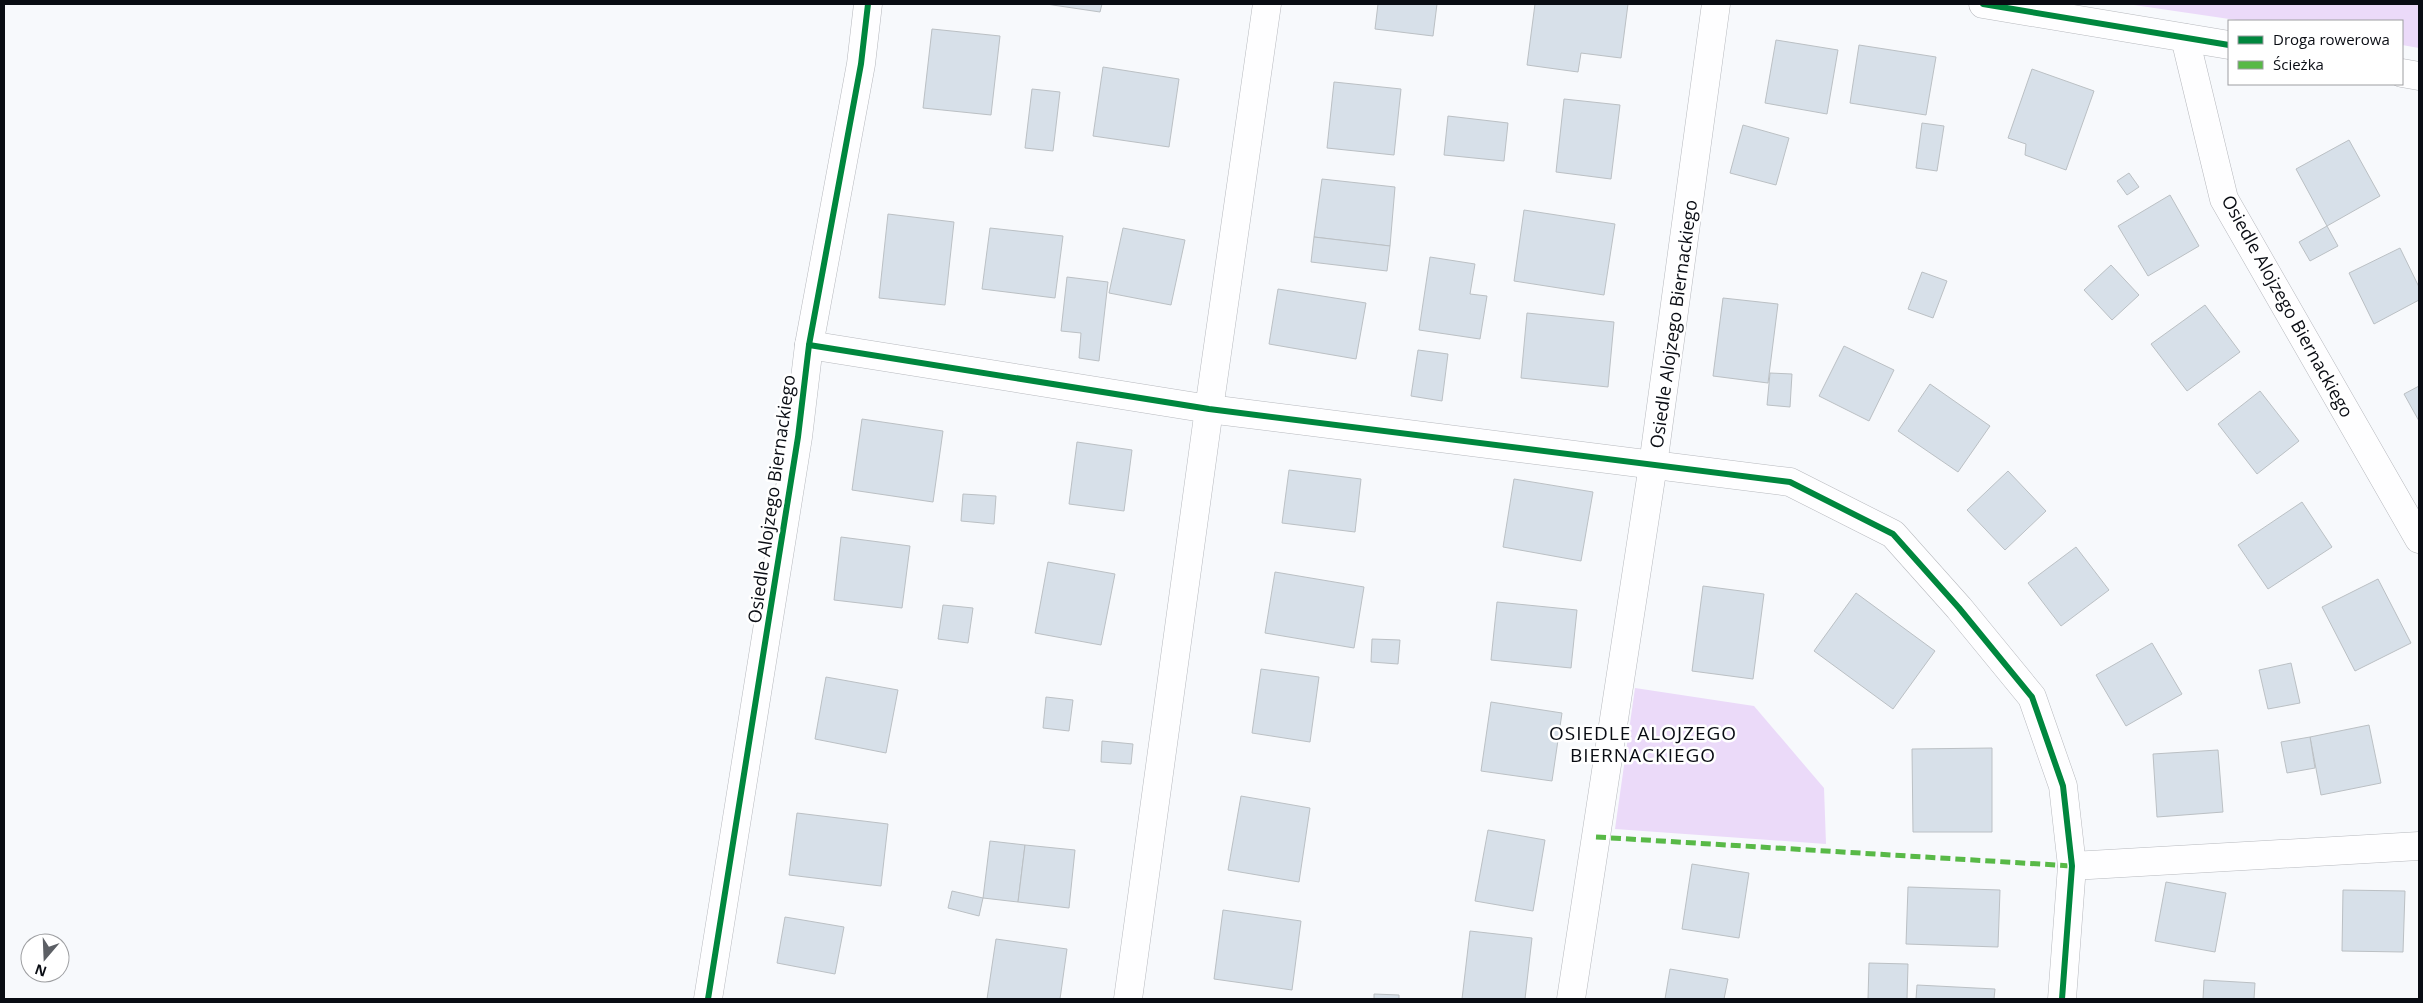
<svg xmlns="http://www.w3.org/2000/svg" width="2423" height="1003" font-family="'Open Sans',sans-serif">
  <rect width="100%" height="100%" fill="#f7f9fc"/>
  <g fill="#ebdaf9">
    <path d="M2127,4H2419V48L2402,45V21H2243Z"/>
    <path d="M1635,688L1754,706L1824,788L1826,844L1615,829Z"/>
  </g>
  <g fill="#d7e0e9" stroke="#bbc0c4">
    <path d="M1046,4H1102L1100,12Z"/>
    <path d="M1378,4H1437L1433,36L1375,29Z"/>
    <path d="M1535,4H1628L1621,58L1581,53L1578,72L1527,65Z"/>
    <path d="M932,29L1000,36L991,115L923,108Z"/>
    <path d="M1776,40L1838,50L1827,114L1765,103Z"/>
    <path d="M1859,45L1936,57L1926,115L1850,103Z"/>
    <path d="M1103,67L1179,79L1169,147L1093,136Z"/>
    <path d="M2032,69L2094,91L2066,170L2025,155L2026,144L2008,138Z"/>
    <path d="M1334,82L1401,89L1394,155L1327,148Z"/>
    <path d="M1032,89L1060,92L1053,151L1025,148Z"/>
    <path d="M1564,99L1620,105L1611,179L1556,172Z"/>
    <path d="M1448,116L1508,123L1504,161L1444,155Z"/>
    <path d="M1922,123L1944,126L1937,171L1916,168Z"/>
    <path d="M1743,125L1789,138L1776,185L1730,173Z"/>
    <path d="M2349,140L2380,196L2327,226L2296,169Z"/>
    <path d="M2129,173L2139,187L2127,195L2117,181Z"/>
    <path d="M1322,179L1395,187L1390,246L1314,237Z"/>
    <path d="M2170,195L2199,246L2148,276L2118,226Z"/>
    <path d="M1524,210L1615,224L1604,295L1514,281Z"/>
    <path d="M888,214L954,222L945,305L879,298Z"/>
    <path d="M2327,226L2338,246L2310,261L2299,242Z"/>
    <path d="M990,228L1063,236L1055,298L982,289Z"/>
    <path d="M1123,228L1185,240L1171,305L1109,293Z"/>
    <path d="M1314,237L1390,246L1387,271L1311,262Z"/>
    <path d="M2400,248L2419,287V300L2374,324L2349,273Z"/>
    <path d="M1430,257L1475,264L1470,294L1487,296L1480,339L1419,330Z"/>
    <path d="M2111,265L2139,295L2112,320L2084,290Z"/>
    <path d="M1922,272L1947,281L1933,318L1908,309Z"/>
    <path d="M1067,277L1108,282L1099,361L1079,358L1081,333L1061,331Z"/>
    <path d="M1278,289L1366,303L1356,359L1269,344Z"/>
    <path d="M1723,298L1778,304L1768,383L1713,376Z"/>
    <path d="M2205,305L2240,352L2187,391L2151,344Z"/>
    <path d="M1527,313L1614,322L1608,387L1521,378Z"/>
    <path d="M1844,346L1894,370L1869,421L1819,396Z"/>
    <path d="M1418,350L1448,354L1442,401L1411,396Z"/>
    <path d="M1770,373L1792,374L1790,407L1767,405Z"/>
    <path d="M1930,384L1990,426L1958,472L1898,431Z"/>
    <path d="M2419,386V421L2404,394Z"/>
    <path d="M2260,391L2299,441L2257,474L2218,424Z"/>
    <path d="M862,419L943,431L933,502L852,490Z"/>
    <path d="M1077,442L1132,450L1124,511L1069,504Z"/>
    <path d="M1289,470L1361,479L1355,532L1282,523Z"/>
    <path d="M2008,471L2046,511L2005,550L1967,510Z"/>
    <path d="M1514,479L1593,492L1581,561L1503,547Z"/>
    <path d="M963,494L996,496L994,524L961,521Z"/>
    <path d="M2302,502L2332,547L2268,589L2238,545Z"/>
    <path d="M841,537L910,546L902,608L834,600Z"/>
    <path d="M2076,547L2109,590L2061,626L2028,583Z"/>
    <path d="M1048,562L1115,574L1101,645L1035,633Z"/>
    <path d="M1275,572L1364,587L1354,648L1265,633Z"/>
    <path d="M2378,579L2411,643L2355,671L2322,607Z"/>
    <path d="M1703,586L1764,594L1753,679L1692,671Z"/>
    <path d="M1856,593L1935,651L1893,709L1814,651Z"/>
    <path d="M1497,602L1577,610L1571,668L1491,660Z"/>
    <path d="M943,605L973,608L968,643L938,639Z"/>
    <path d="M1372,639L1400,640L1398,664L1371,662Z"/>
    <path d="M2152,643L2182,694L2126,726L2096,675Z"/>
    <path d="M2291,663L2300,703L2268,709L2259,670Z"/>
    <path d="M1261,669L1319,677L1310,742L1252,733Z"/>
    <path d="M826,677L898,690L886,753L815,739Z"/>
    <path d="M1046,697L1073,700L1069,731L1043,728Z"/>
    <path d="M1491,702L1562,713L1552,781L1481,771Z"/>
    <path d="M2369,725L2381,783L2321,795L2310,737Z"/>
    <path d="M2310,737L2315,768L2287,773L2281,742Z"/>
    <path d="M1102,741L1133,744L1131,764L1101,762Z"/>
    <path d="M1992,748V832H1913L1912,749Z"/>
    <path d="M2218,750L2223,812L2157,817L2153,754Z"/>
    <path d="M1241,796L1310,808L1299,882L1228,870Z"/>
    <path d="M797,813L888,824L881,886L789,875Z"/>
    <path d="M1488,830L1545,840L1533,911L1475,901Z"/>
    <path d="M990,841L1025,845L1018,902L983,898Z"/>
    <path d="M1025,845L1075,850L1069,908L1018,902Z"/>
    <path d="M1692,864L1749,873L1739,938L1682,929Z"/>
    <path d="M2166,882L2226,893L2215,952L2155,941Z"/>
    <path d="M1908,887L2000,890L1998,947L1906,944Z"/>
    <path d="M2343,890L2405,891L2403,952L2342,951Z"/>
    <path d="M952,891L983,898L979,916L948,908Z"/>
    <path d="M1223,910L1301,921L1292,990L1214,979Z"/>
    <path d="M785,917L844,927L835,974L777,963Z"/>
    <path d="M1470,931L1532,938L1525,999H1462Z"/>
    <path d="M996,939L1067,949L1060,999H987Z"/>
    <path d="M1869,963L1908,964L1907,999H1868Z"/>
    <path d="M1670,969L1728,979L1724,999H1665Z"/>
    <path d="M2204,980L2255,983L2254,999H2203Z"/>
    <path d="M1917,985L1995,989L1994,999H1916Z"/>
    <path d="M1374,994L1399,995V999H1374Z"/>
  </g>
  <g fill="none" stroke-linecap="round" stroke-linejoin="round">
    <defs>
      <g id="minor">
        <path d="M1983,4L2229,45"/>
        <path d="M2185,38L2224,199L2419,539"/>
        <path d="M2402,73L2419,76"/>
        <path d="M809,345L1209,409L1790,482L1893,534L1959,608L2032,697L2063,786L2072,866L2062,999"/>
        <path d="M2072,866L2419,846"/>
        <path d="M708,999L798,437L809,345L861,64L868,4"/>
        <path d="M1128,999L1209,409L1267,4"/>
        <path d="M1571,999L1653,465L1716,4"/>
      </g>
    </defs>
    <use href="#minor" stroke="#b7b9be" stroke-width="29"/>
    <use href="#minor" stroke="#fefeff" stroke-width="28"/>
    <path stroke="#58b947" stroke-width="5" stroke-dasharray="10 5" stroke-linecap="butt" d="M1596,837L2072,866"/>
    <defs>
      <g id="cycleway">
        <path d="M1983,4L2229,45"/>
        <path d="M809,345L1209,409L1790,482L1893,534L1959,608L2032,697L2063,786L2072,866L2062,999"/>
        <path d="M708,999L798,437L809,345L861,64L868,4"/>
      </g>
    </defs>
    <use href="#cycleway" stroke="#fff" stroke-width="9"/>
    <use href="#cycleway" stroke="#00873e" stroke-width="6"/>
  </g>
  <g text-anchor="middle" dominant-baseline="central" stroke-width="5" stroke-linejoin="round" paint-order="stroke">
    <g font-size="18" fill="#090c13" stroke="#fff">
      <text transform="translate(2288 306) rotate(61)">Osiedle Alojzego Biernackiego</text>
      <text transform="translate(1673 324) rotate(-82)">Osiedle Alojzego Biernackiego</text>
      <text transform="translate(771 499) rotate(-82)">Osiedle Alojzego Biernackiego</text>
    </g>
    <g font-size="19" letter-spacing="1" fill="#090c13" stroke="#fff">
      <text x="1643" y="733">OSIEDLE ALOJZEGO<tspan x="1643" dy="22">BIERNACKIEGO</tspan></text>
    </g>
  </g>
  <rect width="2423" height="1003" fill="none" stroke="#090c13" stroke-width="10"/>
  <rect x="2228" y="20" width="175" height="65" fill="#ffffff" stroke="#9d9ea1"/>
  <rect x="2238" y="36" width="25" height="8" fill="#00873e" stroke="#9d9ea1"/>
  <text x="2273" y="45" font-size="15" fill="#090c13">Droga rowerowa</text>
  <rect x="2238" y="61" width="25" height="8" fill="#58b947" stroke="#9d9ea1"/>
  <text x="2273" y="70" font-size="15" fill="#090c13">Ścieżka</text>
  <g transform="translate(45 958) rotate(199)"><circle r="24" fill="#ffffff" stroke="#9d9ea1"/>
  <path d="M0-4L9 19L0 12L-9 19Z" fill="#5c5f65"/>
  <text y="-8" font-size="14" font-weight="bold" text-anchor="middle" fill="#090c13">N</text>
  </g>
</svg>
